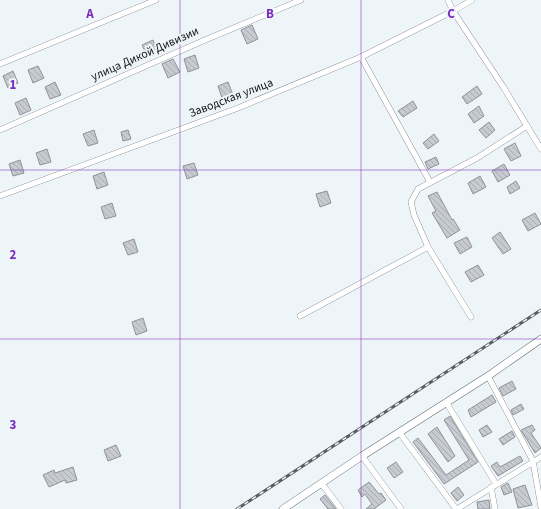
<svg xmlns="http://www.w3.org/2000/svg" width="541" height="509" font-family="'Source Sans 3',sans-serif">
  <defs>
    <pattern id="building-back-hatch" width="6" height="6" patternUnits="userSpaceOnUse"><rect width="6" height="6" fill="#c7cad0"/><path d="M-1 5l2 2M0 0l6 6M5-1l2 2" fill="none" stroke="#aaadb2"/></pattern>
  </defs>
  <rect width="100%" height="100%" fill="#eef5f9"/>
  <g fill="url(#building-back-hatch)" stroke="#8f9298">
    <path d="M252,25L258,39L247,44L241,30Z"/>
    <path d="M153,40L158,52L148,57L142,45Z"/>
    <path d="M195,55L199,68L188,72L184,59Z"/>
    <path d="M173,59L180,72L168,78L162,64Z"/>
    <path d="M38,66L44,78L33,83L28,70Z"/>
    <path d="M13,71L18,83L8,88L3,76Z"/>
    <path d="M55,82L61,95L50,99L45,87Z"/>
    <path d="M228,82L233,95L222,98L218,86Z"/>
    <path d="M477,86L482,94L467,104L462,97Z"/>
    <path d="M26,98L31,110L20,115L15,103Z"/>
    <path d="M413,101L417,108L403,117L398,111Z"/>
    <path d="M479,106L484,116L474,123L468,114Z"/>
    <path d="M489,122L495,130L486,138L479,130Z"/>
    <path d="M94,130L98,143L88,146L83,134Z"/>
    <path d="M128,130L131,139L123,141L121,132Z"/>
    <path d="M434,134L439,141L428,149L423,143Z"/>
    <path d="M515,143L521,156L511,161L504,149Z"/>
    <path d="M47,149L51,162L40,165L36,153Z"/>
    <path d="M436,157L439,164L428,169L425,162Z"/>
    <path d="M20,160L24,173L13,176L9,164Z"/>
    <path d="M194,163L198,175L187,179L183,166Z"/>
    <path d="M504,164L510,175L498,182L492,171Z"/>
    <path d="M104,172L108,185L97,189L93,176Z"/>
    <path d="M480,176L486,187L473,194L468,183Z"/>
    <path d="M516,181L520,188L510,194L507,187Z"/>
    <path d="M327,191L331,203L320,207L316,194Z"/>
    <path d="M437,192L452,220L453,219L460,230L447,238L432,213L436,211L428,196Z"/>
    <path d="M112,203L116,216L105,219L101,207Z"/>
    <path d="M535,213L541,224L528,231L522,220Z"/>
    <path d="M500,232L511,249L503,254L492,238Z"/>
    <path d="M467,237L472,247L460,254L454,243Z"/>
    <path d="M134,239L138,252L128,255L123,243Z"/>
    <path d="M478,265L484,275L471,282L465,272Z"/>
    <path d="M143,318L147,331L136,335L132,322Z"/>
    <path d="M512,381L516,389L503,396L499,388Z"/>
    <path d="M492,395L496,402L471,417L468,410Z"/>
    <path d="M521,404L524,409L513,415L511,410Z"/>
    <path d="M450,416L478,462L444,484L413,442L418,438L446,475L469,460L444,420Z"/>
    <path d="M487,425L492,432L483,437L479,430Z"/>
    <path d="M532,425L535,430L531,433L541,448L535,453L521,430Z"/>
    <path d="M437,427L455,456L448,462L428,434Z"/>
    <path d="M512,431L515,437L503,445L499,439Z"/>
    <path d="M116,445L121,456L108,461L104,450Z"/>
    <path d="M520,456L523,461L498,476L491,466L497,462L500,467Z"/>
    <path d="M396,462L403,472L394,478L387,468Z"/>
    <path d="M73,467L77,480L66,483L65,480L49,487L43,475L54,470L55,473Z"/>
    <path d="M369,482L379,494L381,493L386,500L374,509H366L372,504L365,494L362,497L358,490Z"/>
    <path d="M508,483L512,492L504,495L501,487Z"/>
    <path d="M525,485L532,505L518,508L513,489Z"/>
    <path d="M458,487L464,495L457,501L451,493Z"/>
    <path d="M325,495L336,509H328L320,499Z"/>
    <path d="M489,500L490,509H478L477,502Z"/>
  </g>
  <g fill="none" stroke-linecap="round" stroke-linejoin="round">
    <defs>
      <g id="minor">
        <path d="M472,0L453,11L504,88L541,149"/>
        <path d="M361,57L430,182"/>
        <path d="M0,64L156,0"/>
        <path d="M0,130L205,40L301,0"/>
        <path d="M0,196L238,108L361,57L453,11L448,0"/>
        <path d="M300,316L428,247"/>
        <path d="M471,317L428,247L414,215L411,202L418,189L477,158L527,126"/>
        <path d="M488,376L533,461L541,507"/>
        <path d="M446,402L496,484"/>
        <path d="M399,432L456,509"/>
        <path d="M362,456L401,509"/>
        <path d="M322,484L341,509"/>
        <path d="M491,487L495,509"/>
        <path d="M457,509L541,457"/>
      </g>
      <path id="tertiary" d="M283,509L362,456L488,376L541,339"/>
    </defs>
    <use href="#minor" stroke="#64696d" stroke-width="6"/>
    <use href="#tertiary" stroke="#64696d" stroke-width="8"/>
    <use href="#minor" stroke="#fff" stroke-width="5.5"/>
    <use href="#tertiary" stroke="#fff" stroke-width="7"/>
    <defs>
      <path id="rail" d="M237,509L541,310"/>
    </defs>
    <use href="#rail" stroke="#595d5f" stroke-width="3"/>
    <use href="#rail" stroke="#eef5f9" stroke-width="1.5" stroke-dasharray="4.5" stroke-linecap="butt"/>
  </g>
  <path fill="none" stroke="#7b2cbf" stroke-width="1" stroke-opacity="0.55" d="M180,0V509M361,0V509M0,170H541M0,339H541"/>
  <g text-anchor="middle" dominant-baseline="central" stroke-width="4" stroke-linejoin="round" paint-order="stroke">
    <g font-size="12" fill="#121415" stroke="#eef5f9">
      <text transform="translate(145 54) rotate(-24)">улица Дикой Дивизии</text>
      <text transform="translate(231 98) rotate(-21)">Заводская улица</text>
    </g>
  </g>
  <g font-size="13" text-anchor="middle" font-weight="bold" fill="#7b2cbf" stroke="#eef5f9" stroke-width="4" stroke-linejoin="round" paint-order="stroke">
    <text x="90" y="18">A</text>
    <text x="270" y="18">B</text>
    <text x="451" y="18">C</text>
    <text x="13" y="89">1</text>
    <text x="13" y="259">2</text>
    <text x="13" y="429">3</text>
  </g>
</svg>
